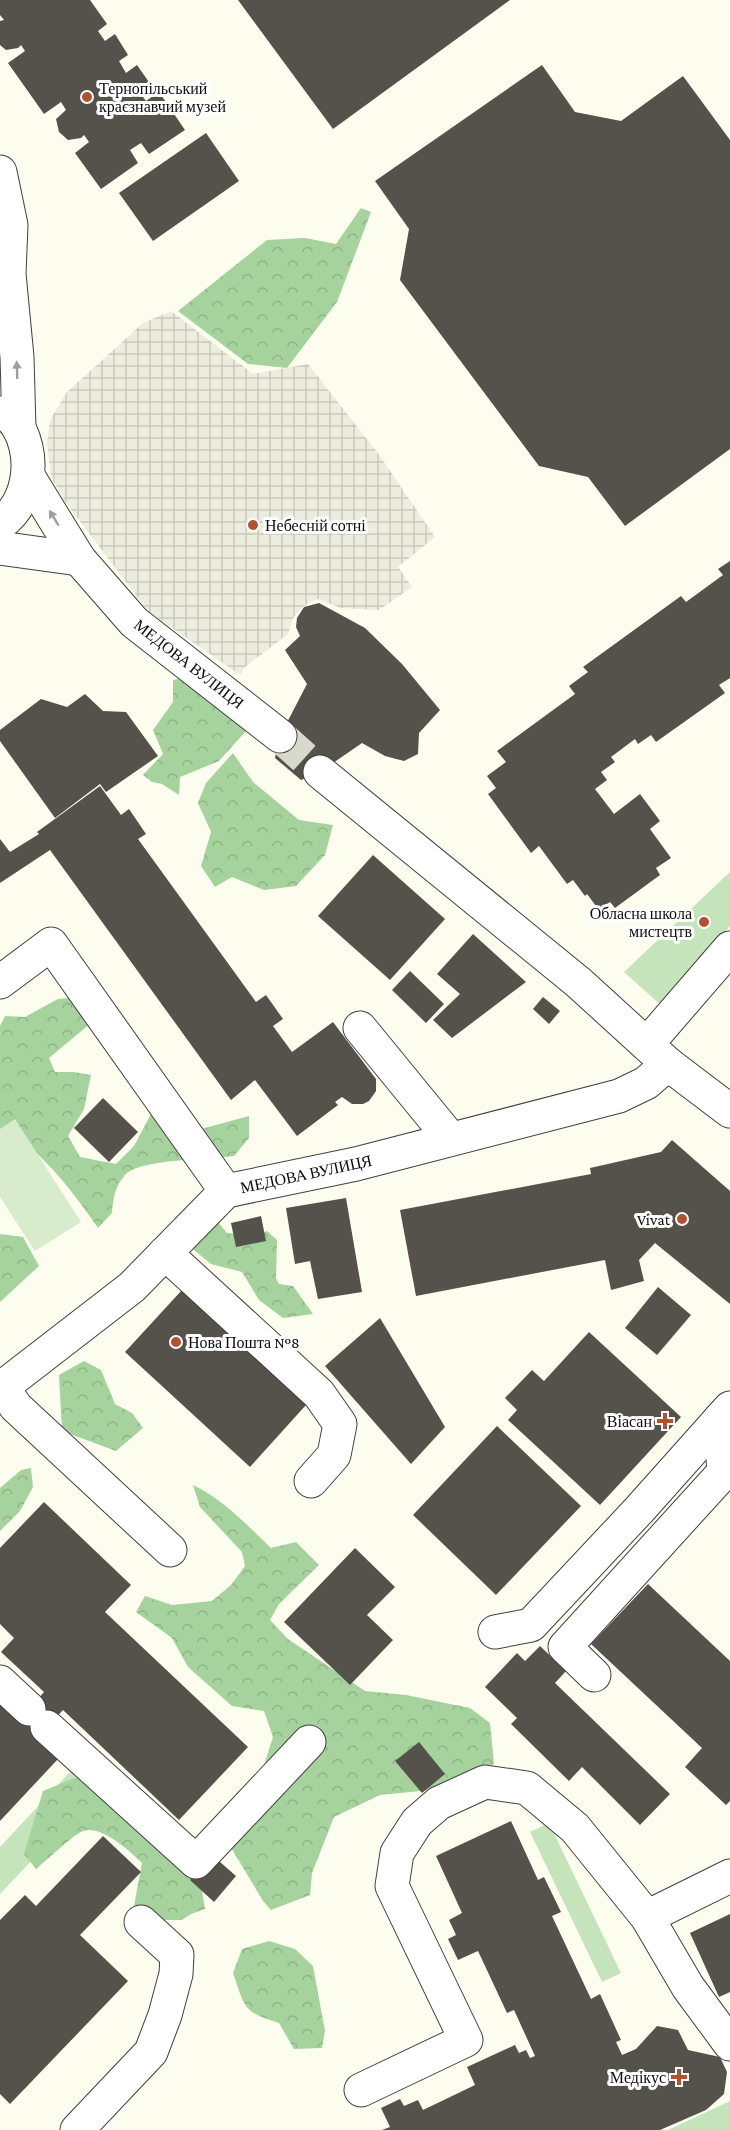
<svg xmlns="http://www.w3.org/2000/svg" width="730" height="2130" font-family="'Crimson Pro',serif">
  <defs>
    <pattern id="forest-crowns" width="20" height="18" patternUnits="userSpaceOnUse" patternTransform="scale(1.5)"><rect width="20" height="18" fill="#a6d39d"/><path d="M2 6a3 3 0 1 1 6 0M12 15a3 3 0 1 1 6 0" fill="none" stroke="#8eb486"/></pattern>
    <pattern id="plaza-grid" width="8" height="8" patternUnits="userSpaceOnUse" patternTransform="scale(1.5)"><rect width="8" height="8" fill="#eceddf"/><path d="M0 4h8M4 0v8" fill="none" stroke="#c9cabe"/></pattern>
  </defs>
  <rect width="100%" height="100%" fill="#fcfdef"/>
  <g fill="#c5e4bc">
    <path d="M730,872V926L662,1006L624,972Z"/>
    <path d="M83,1758L107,1781L0,1894V1847Z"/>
    <path d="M549,1823L621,1973L602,1982L530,1832Z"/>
    <path d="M730,2101V2130H668Z"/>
  </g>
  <g fill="url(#forest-crowns)">
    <path d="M361,208L371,212L337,302L287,368L248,364L178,311L267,240L305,238L336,244Z"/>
    <path d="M184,678L246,731L219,761L180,777L179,795L162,784L152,782L143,775L163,754L153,730L173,702V680Z"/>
    <path d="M233,753L253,782L299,820L333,825L325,855L296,886L264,890L232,877L215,887L201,866L211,832L198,803L206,783Z"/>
    <path d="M81,997L97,1018L49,1058L55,1072H74L91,1075L84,1109L68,1136L80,1157L116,1164L134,1146L151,1114L201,1129L249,1116V1138L234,1156C212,1159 139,1159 125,1175C115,1186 113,1199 112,1213L98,1228C76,1196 52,1164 21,1140L0,1145V1026L5,1016L25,1017L58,999Z"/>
    <path d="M213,1216L227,1233L254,1237L267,1231L277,1240L276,1278L279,1284L293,1286L313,1314L283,1318L259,1300L242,1272L211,1264L189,1246Z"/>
    <path d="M0,1234L23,1237L39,1266L0,1302Z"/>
    <path d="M84,1361L101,1370L115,1404L132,1413L143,1428L116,1451L62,1431L59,1375Z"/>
    <path d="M31,1468L33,1487L20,1511L0,1531V1488L21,1470Z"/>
    <path d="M193,1485C224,1500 247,1525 271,1548L296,1542L319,1565L279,1604L270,1620L288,1639L365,1691L406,1695L470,1708L490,1723L494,1764L467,1780L431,1790L380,1795L334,1817L312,1873L310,1895L271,1910L263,1901L230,1846L259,1781L273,1737L264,1711L232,1706L188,1667L172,1638L136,1612L145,1596L172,1605L212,1601L231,1585L245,1566L242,1552L200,1507Z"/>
    <path d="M106,1765L200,1879L205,1909L191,1914L182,1920H161L134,1906L142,1863C131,1852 101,1824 83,1831C74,1834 46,1861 36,1869L24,1854L43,1791Z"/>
    <path d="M269,1941L295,1949L313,1966L325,2031L322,2048L294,2049L279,2023C243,2012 245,2008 233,1973L242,1949Z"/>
  </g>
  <path fill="#d8eccd" d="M15,1119L81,1222L35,1251L0,1197V1129Z"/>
  <path fill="url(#plaza-grid)" d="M171,311L253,374L308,364L380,456L435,537L398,567L412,587L379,610L341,608L317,599L302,607L293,618L288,634L245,667L240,675L148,611L67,504L51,477L47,444L50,420L67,392L143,323Z"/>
  <g fill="#55514b">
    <path d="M0,0H90L107,24L98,31L105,41L115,34L128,55L119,61L126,73L137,65L151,85L140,93L146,101L159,92L185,130L149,154L141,143L130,150L138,163L101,189L75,153L89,142L84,135L81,138L68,140L59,132L56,119L66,110L61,102L44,114L8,63L25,51L21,45L18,48L6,50L0,45V21L4,20L0,15Z"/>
    <path d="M238,0H510L333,129Z"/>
    <path d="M542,65L575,112L621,121L683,76L730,140V449L625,526L588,477L539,466L400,280L409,229L375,181Z"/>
    <path d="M206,133L239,181L153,241L119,193Z"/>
    <path d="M730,561V678L719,685L725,693L656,742L651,735L638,744L635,739L611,757L615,762L601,772L607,780L595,789L614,814L640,794L660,821L650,829L671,858L656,868L660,875L615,908L610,902L599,910L587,894L585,896L573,880L567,884L539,846L531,853L488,794L496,788L487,776L506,762L497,751L575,694L569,686L588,672L583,667L681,596L686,602L723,575L718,569Z"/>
    <path d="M319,603L365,628L402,664L440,710L419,733L418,754L404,761L385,756L362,743L320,772L301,780L275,758L280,736L307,684L285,650L300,636L296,627L297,618L304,607Z"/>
    <path d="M85,694L103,711L126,712L158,756L106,792L100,784L55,818L0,741V730L41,699L67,707Z"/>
    <path d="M100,786L121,815L129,809L146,834L138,839L256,1002L266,995L283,1019L273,1026L292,1052L333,1022L376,1079V1091L369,1101L363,1104H352L342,1097L335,1102L338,1105L297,1136L255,1080L231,1100L50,850L0,883V839L10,852L39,834L37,832Z"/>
    <path d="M373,855L445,919L390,980L318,916Z"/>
    <path d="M473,934L526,982L452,1038L433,1020L460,994L437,974Z"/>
    <path d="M410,971L444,1004L426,1023L392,990Z"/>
    <path d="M543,997L560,1011L549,1024L533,1009Z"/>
    <path d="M103,1098L138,1132L109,1162L74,1128Z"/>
    <path d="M672,1140L730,1191V1304L655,1243L639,1260L644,1281L611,1290L605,1260L416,1296L400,1210L591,1174L590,1168L661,1152Z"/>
    <path d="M346,1198L362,1292L318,1299L310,1261L295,1264L286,1208Z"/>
    <path d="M261,1216L266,1241L236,1247L231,1223Z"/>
    <path d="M658,1287L691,1315L657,1355L625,1328Z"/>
    <path d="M182,1290L306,1405L250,1467L125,1352Z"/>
    <path d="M380,1318L445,1427L411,1464L325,1366Z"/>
    <path d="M589,1332L681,1417L600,1505L508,1420L517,1410L505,1398L532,1370L544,1381Z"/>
    <path d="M497,1426L581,1506L496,1595L413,1515Z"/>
    <path d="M44,1502L131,1585L105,1612L248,1747L179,1820L63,1710L37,1738L58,1759L0,1821V1704L29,1709L44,1692L1,1652L14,1638L0,1624V1548Z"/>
    <path d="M355,1548L395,1587L367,1615L393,1640L350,1685L284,1622Z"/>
    <path d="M648,1584L730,1661V1801L726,1805L685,1767L702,1748L591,1644Z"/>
    <path d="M540,1646L566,1671L555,1683L670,1794L640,1825L582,1767L569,1781L511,1724L517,1718L485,1687L517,1653L525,1661Z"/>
    <path d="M419,1742L445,1774L422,1793L395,1761Z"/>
    <path d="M511,1821L538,1880L544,1877L561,1912L552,1916L591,1999L600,1994L621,2040L616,2042L622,2055L636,2049L657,2026L678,2030L688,2050L720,2057L727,2072L724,2094L706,2110L660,2130H382L390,2127L381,2108L400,2099L404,2106L418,2100L423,2110L475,2085L467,2067L515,2045L519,2053L526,2050L530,2058L535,2056L514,2010L507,2013L478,1951L458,1960L448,1939L456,1935L449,1920L462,1913L436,1856Z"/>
    <path d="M103,1836L141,1872L80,1935L128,1981L10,2104L0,2094V1920L25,1895L36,1906Z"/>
    <path d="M212,1855L236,1876L214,1902L190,1880Z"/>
    <path d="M730,1914V1992L719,1997L690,1933Z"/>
  </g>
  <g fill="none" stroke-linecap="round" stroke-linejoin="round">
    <path stroke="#d8d9cd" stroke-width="33" stroke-dasharray="33 16" stroke-linecap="butt" d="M280,736L320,772"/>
    <defs>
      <g id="minor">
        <path d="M0,172L11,225L9,274L17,357L19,429"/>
        <path d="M28,476L79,559L134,622L280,736"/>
        <path d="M0,524C29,503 35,462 20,430C17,424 11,418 6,412"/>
        <path d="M0,548L79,559"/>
        <path d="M320,772L578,982L668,1064"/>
        <path d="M0,982L51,944L226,1191"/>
        <path d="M360,1028L450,1138"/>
        <path d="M647,1044L730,948"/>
        <path d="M165,1253L319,1394L340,1424L334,1455L311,1481"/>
        <path d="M2,1387L16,1407L170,1550"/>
        <path d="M0,1389L132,1287L226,1191L356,1164L619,1096L646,1083L668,1064L730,1111"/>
        <path d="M495,1632L531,1625L639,1510L730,1408"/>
        <path d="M594,1675L565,1647L724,1472L720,1419"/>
        <path d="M0,1682L29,1709"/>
        <path d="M47,1727L196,1862L309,1742"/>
        <path d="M647,1917L730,1876"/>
        <path d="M361,2090L466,2040L392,1886L397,1853L417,1822L439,1803L485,1782L527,1788L575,1828L647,1917L688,1987L730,2044"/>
        <path d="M77,2130L151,2052L165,2015L176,1974L177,1955L141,1922"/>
      </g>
    </defs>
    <use href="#minor" stroke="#404040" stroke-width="35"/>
    <use href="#minor" stroke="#fff" stroke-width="33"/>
  </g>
  <defs><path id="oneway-solid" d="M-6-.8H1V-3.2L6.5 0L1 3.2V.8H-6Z" transform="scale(1.5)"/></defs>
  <g fill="#9e9e9e">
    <use href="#oneway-solid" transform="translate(17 370) rotate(-92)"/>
    <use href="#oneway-solid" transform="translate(54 518) rotate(-121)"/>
  </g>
  <g fill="#ae5134" stroke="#fff" stroke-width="2">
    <circle cx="87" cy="97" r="6"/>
    <circle cx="253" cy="525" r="6"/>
    <circle cx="704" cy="922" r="6"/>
    <circle cx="682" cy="1219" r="6"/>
    <circle cx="176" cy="1342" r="6"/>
    <path d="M662 1412h6v6h6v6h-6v6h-6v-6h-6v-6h6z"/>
    <path d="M676 2068h6v6h6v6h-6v6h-6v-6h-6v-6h6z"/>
  </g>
  <g text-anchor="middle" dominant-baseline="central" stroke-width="6" stroke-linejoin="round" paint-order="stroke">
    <g font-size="16" fill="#0d0d0d" stroke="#fff" text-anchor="end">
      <text x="99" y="88" text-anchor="start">Тернопільський<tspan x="99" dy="18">краєзнавчий музей</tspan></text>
      <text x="265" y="525" text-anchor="start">Небесній сотні</text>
      <text x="692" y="913">Обласна школа<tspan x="692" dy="18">мистецтв</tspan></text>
      <text x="670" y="1219">Vivat</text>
      <text x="188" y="1342" text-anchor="start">Нова Пошта №8</text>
      <text x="652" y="1421">Віасан</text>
      <text x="666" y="2077">Медікус</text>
    </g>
    <g font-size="16" fill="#0d0d0d" stroke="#fff">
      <text transform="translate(189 664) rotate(38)">МЕДОВА ВУЛИЦЯ</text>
      <text transform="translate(306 1174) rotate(-12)">МЕДОВА ВУЛИЦЯ</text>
    </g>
  </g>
</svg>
